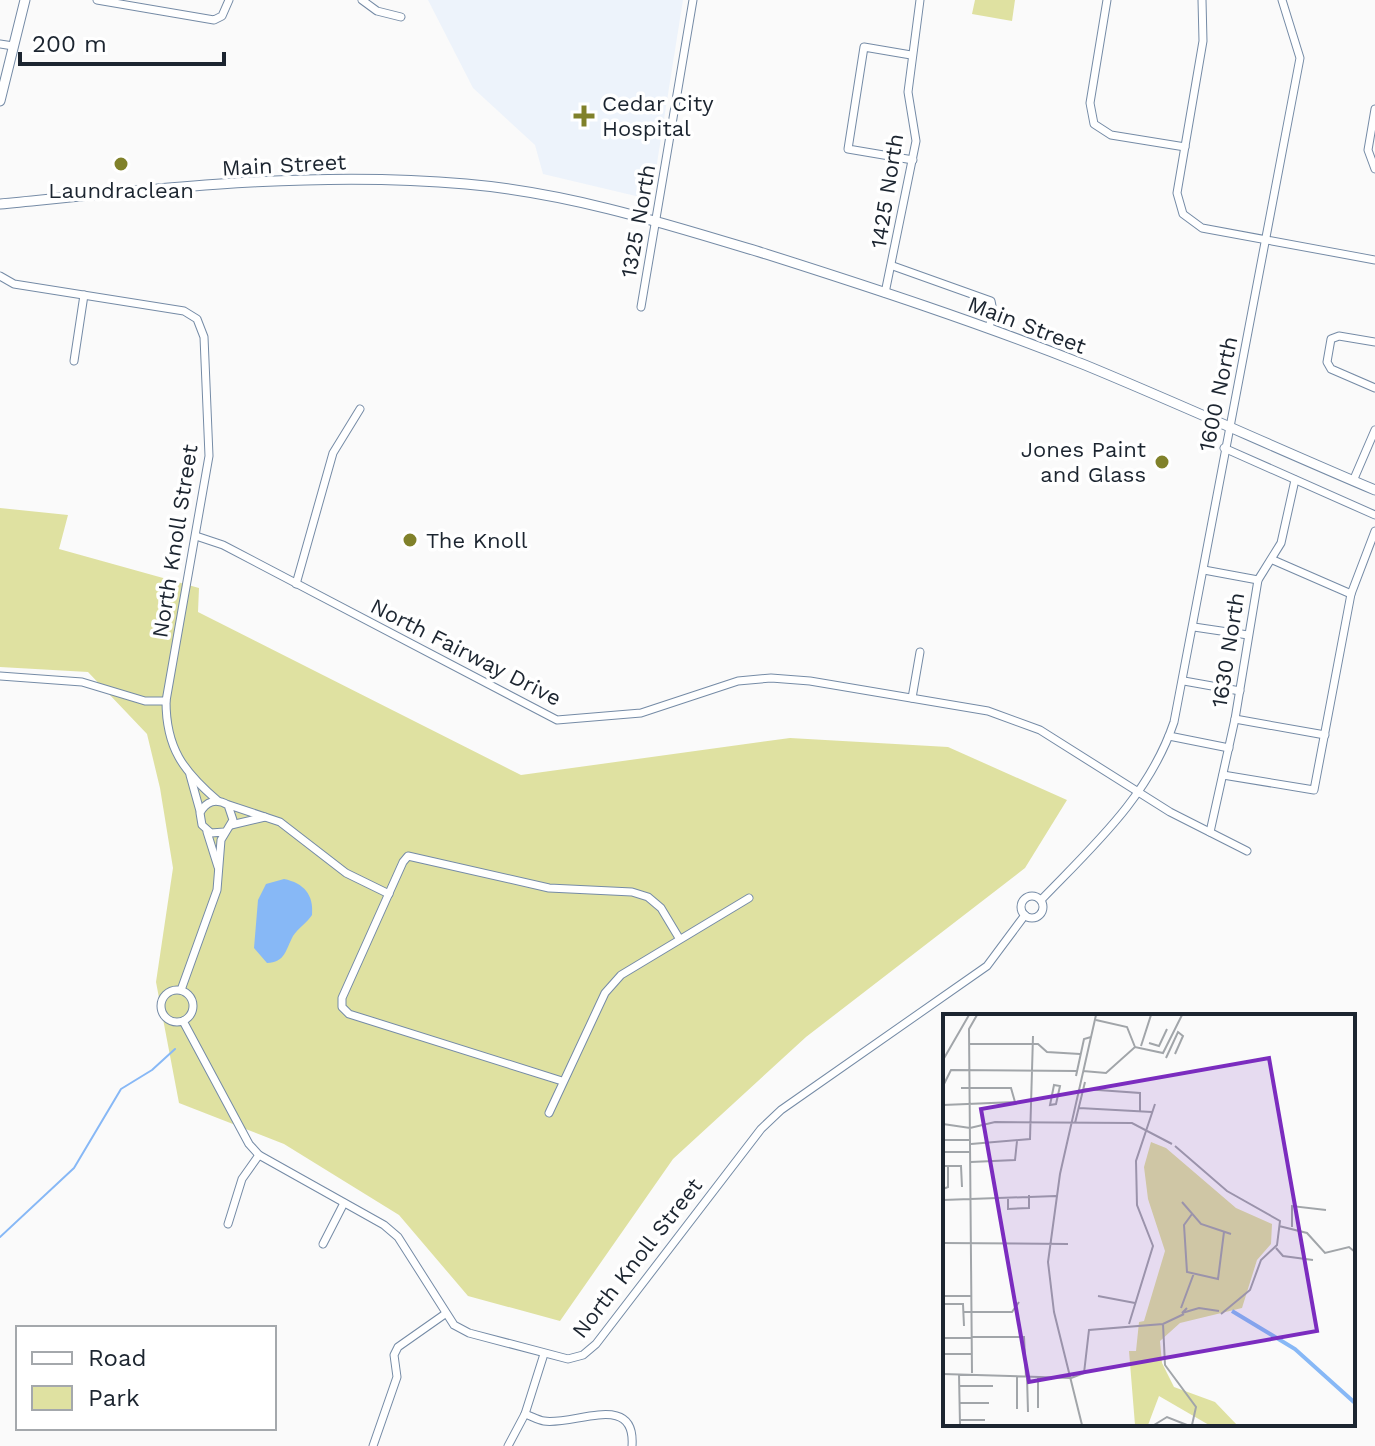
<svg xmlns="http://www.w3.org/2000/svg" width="1375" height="1446" font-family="'Work Sans',sans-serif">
  <rect width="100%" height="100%" fill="#fafafa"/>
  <path fill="#edf3fb" d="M428,0H683L654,182L649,192L640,197L543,174L535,145L473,88Z"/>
  <g fill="#dfe1a1">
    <path d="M975,0H1015L1012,21L972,14Z"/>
    <path d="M0,508L68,515L59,549L199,588L198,612L521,775L790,738L948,747L1067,800L1025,868L806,1037L673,1159L560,1321L468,1296L399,1215L284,1144L179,1103L156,982L173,868L160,788L147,734L88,672L0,667Z"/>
  </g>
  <path fill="#87b8f6" d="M284,879C304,883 314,895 312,915C307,923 298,928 293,936C286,949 285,963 267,963L254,948L258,900L266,884Z"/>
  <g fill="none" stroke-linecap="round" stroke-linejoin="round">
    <path stroke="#87b8f6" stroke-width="2" d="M0,1237L74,1168L121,1089L152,1070L175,1049"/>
    <defs>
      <g id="minor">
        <path d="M97,0L214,20L222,16L229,0"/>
        <path d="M362,0L377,11L401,17"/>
        <path d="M1107,0L1090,103L1094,124L1111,135L1185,147"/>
        <path d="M1202,0L1203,41L1177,193L1183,214L1202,228L1375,260"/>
        <path d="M0,44L13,46"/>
        <path d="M911,55L864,47L848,149L913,160"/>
        <path d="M1375,109L1368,150L1375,169"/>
        <path d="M893,266L991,301L993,311L989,328"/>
        <path d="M0,276L14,284L184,311L197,319L204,337L209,456L166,701C166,748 183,771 218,801"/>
        <path d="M885,293L916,141L908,92L920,0"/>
        <path d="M641,307L693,0"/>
        <path d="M1375,342L1339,336L1331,339L1327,362L1331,369L1375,388"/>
        <path d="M74,361L84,295"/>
        <path d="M1224,448L1375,515"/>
        <path d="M1353,481L1375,430"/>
        <path d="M196,536L223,545L557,720L641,713L738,681L771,678L810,681L988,711L1040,730L1170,812L1247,851"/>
        <path d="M1273,560L1351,594"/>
        <path d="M1204,570L1258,580"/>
        <path d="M296,584L333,453L360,409"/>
        <path d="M1194,627L1248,635"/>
        <path d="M0,676L82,682L145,701H166"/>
        <path d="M1184,681L1240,691"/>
        <path d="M912,698L920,652"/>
        <path d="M1235,719L1325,735"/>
        <path d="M1169,736L1229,748"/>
        <path d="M190,775L200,811"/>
        <path d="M1223,775L1314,790L1351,594L1375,531"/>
        <path d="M229,805L280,822L346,873L389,894"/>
        <path d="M231,825L265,817"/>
        <path d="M207,832L218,867"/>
        <path d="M1210,832L1235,719L1258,580L1281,543L1295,480"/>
        <circle cx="1032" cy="907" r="11"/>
        <path d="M1041,900C1094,845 1149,796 1174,722L1300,58L1282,0"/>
        <circle cx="177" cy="1006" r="16"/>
        <path d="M181,990L217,890L221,840L233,820L228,805C216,798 206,801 200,813L202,825L211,833L224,832"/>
        <path d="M183,1021L249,1144L259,1155L384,1225L398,1237L454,1325L469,1333L568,1359L583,1355L596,1344L761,1129L781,1110L987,966L1025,915"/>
        <path d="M562,1081L349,1014L342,1007V998L403,862L408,856L549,888L632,892L648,897L661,908L679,938"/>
        <path d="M549,1113L605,993L621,975L749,898"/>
        <path d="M228,1224L242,1179L259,1155"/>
        <path d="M323,1244L344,1203"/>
        <path d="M525,1414C531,1416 538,1420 544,1421C574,1426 636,1391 632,1446"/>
        <path d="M373,1446L397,1377L394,1355L398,1347L445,1314"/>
        <path d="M508,1446L525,1414L544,1354"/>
      </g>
      <g id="major">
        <path d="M0,101L25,0"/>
        <path d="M0,204C154,189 312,170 466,184C570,193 667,224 766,254C873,288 980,323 1085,365C1182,405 1278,449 1375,490"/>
      </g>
    </defs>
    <use href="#minor" stroke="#758ba6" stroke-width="9"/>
    <use href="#major" stroke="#758ba6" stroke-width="11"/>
    <use href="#minor" stroke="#fff" stroke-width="7"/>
    <use href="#major" stroke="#fff" stroke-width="9"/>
  </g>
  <g fill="#80812a" stroke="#fff" stroke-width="3">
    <path d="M580 104h8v8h8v8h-8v8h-8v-8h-8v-8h8z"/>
    <circle cx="121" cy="164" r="8"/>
    <circle cx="1162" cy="462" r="8"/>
    <circle cx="410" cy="540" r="8"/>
  </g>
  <g text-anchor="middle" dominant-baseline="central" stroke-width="7" stroke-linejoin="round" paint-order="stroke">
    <g font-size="22" fill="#1c2530" stroke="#fff" text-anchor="start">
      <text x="602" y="103">Cedar City<tspan x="602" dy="25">Hospital</tspan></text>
      <text x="121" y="190" text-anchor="middle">Laundraclean</text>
      <text x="1146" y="449" text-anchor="end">Jones Paint<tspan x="1146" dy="25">and Glass</tspan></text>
      <text x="426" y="540">The Knoll</text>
    </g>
    <g font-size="22" fill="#1c2530" stroke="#fff">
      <text transform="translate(284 165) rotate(-3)">Main Street</text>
      <text transform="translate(887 191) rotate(-81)">1425 North</text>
      <text transform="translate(638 221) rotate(-80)">1325 North</text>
      <text transform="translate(1027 325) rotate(21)">Main Street</text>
      <text transform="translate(1218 394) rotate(-78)">1600 North</text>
      <text transform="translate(175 541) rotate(-81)">North Knoll Street</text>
      <text transform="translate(1228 650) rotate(-81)">1630 North</text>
      <text transform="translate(466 652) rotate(27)">North Fairway Drive</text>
      <text transform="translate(637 1258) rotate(-52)">North Knoll Street</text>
    </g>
  </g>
  <g transform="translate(943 1014)">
    <rect width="412" height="412" fill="#fafafa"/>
    <path d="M208,128L223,134L293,194L329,210L328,230L314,246L299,294L237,309L217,327L219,349L231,373L272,388L294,411H266L216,382L205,411H192L186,337H193L196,308L201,307L222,237L205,185L201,153Z" fill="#dfe1a1"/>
    <path fill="none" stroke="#87b8f6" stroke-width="4" d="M289,297L352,335L412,389"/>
    <path fill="none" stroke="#a1a5a9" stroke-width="2" d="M153,6L184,13L192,33M206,29L216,32L224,15M27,30H95L104,38L137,40M198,32L208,1M223,44L235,18L240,22L232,40M0,46L26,1M140,57L163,59L192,33L220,39L239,1M133,62L141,25L148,23M111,71L117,72L113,90L107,91ZM0,72L8,56L134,57M141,75L197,79V98M0,91L72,88L68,74H18M136,94L209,98M132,109L142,68M0,110L27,114L52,108L189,109L229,130M0,126H27M28,130L87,125L90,22M232,132L284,177L337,207L334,231L318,246L307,276L278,300L283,296M0,138H28M28,148L72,146L74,127M0,152H18L19,173M0,175L5,173V152M65,185V195L86,194V181M0,186L113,182M239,188L258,210L288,220M249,200L241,211L244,258L275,265L281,218M336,212L364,219L382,239L406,233L412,238M349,213V192L383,196M0,229L125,230M333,234L340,242L370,246M0,282H29M155,282L192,289M0,290H20L21,312M238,294L251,259M244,294L239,299L256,294L276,297M20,298H69L76,288M186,310L210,232L194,191L193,147L212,90M220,310L222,351L253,393L249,411M29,323H81L83,363M0,324H29M0,340H29M29,359L26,15L34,1M0,360L128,364M16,360L17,411M74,362V395M84,363L85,398M95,364V394M128,364L141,359L146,316L220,310L241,300M16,372H50M17,389H46M17,406H42M139,411L111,298L105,248L117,160L153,1M211,411L224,403L244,411"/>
    <path fill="#7b2cbf" fill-opacity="0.15" stroke="#7b2cbf" stroke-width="4" d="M326,44L374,317L86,368L38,95Z"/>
    <rect width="412" height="412" fill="none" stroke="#1c2530" stroke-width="4"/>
  </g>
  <rect x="16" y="1326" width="260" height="104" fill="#ffffff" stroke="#a4a8ac" stroke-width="2"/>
  <rect x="32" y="1352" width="40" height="12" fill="#ffffff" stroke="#a4a8ac" stroke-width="2"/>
  <text x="88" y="1366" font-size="24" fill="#1c2530">Road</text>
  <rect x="32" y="1386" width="40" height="24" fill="#dfe1a1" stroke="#a4a8ac" stroke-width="2"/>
  <text x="88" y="1406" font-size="24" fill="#1c2530">Park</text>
  <path d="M20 52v12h204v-12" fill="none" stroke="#1c2530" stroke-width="4"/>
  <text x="32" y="52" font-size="24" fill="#1c2530" stroke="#ffffff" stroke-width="6" paint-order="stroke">200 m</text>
</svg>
